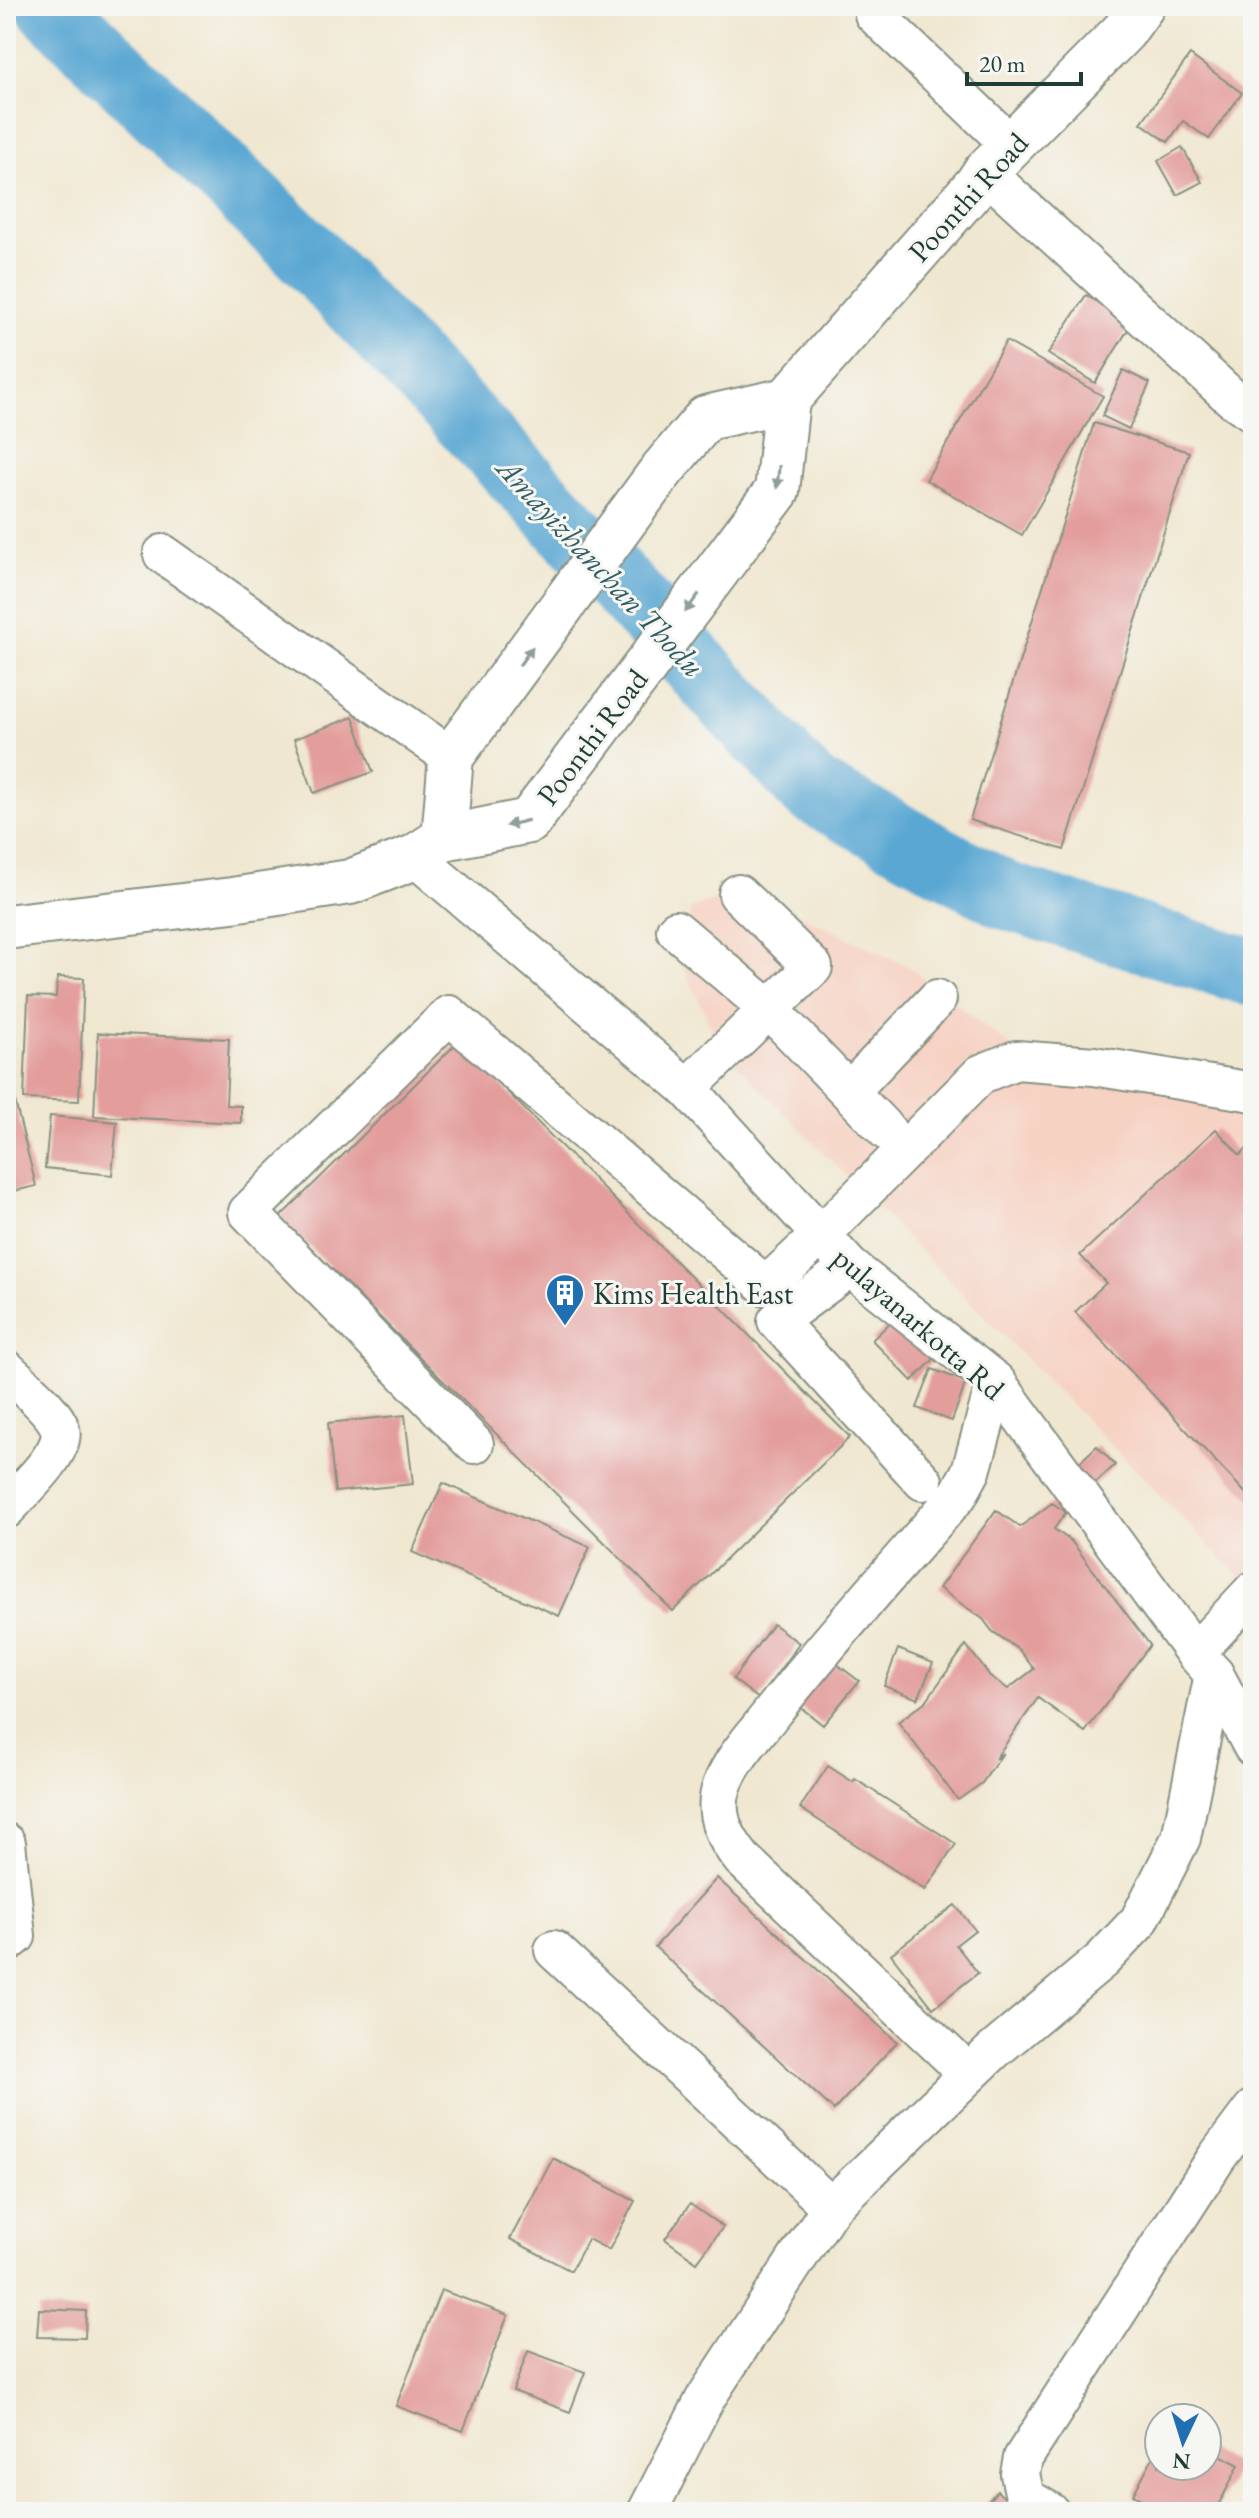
<svg xmlns="http://www.w3.org/2000/svg" width="1259" height="2518" font-family="'EB Garamond',serif">
  <rect width="100%" height="100%" fill="#f6f6f2"/>
  <filter id="ink" filterUnits="userSpaceOnUse"><feTurbulence type="fractalNoise" baseFrequency=".0125" numOctaves="2"/><feDisplacementMap in="SourceGraphic" scale="16" xChannelSelector="R" yChannelSelector="G"/><feConvolveMatrix kernelMatrix="1 2 1 2 8 2 1 2 1" color-interpolation-filters="sRGB"/></filter>
  <filter id="wash" filterUnits="userSpaceOnUse"><feTurbulence type="fractalNoise" baseFrequency=".006" numOctaves="4" result="noise"/><feDisplacementMap in="SourceGraphic" scale="32" xChannelSelector="R" yChannelSelector="G"/><feGaussianBlur stdDeviation="1.8" result="paint"/><feColorMatrix in="noise" values="0 0 0 0 0 0 0 0 0 0 0 0 0 0 0 0 0 1.4 0 .05"/><feComposite in="paint" operator="in"/></filter>
  <g filter="url(#wash)">
    <rect width="100%" height="100%" fill="#f0e7d0"/>
    <path fill="#f6d2c3" d="M747,889L909,967L1050,1077L1253,1084V1590L720,1047L680,959L691,909Z"/>
    <g fill="none" stroke-linecap="round" stroke-linejoin="round">
      <path stroke="#5aa7d3" stroke-width="68" d="M50,6L304,251L542,500L810,789L1004,895L1253,973"/>
    </g>
    <g id="blocks">
      <g fill="#e39e9c">
        <path d="M1190,55L1242,93L1209,139L1183,121L1168,142L1141,123Z"/>
        <path d="M1182,147L1202,182L1177,195L1158,161Z"/>
        <path d="M1086,295L1132,323L1095,383L1048,354Z"/>
        <path d="M1006,341L1103,396L1022,535L926,480Z"/>
        <path d="M1123,370L1150,383L1129,429L1102,416Z"/>
        <path d="M1094,423L1189,452L1064,850L970,820Z"/>
        <path d="M353,717L373,772L314,793L294,739Z"/>
        <path d="M57,977L84,978L79,1101L24,1099L28,996L56,997Z"/>
        <path d="M98,1033L229,1039L226,1105L241,1106V1123L94,1116Z"/>
        <path d="M458,1042L850,1437L673,1611L280,1217Z"/>
        <path d="M6,1065L36,1186L6,1193Z"/>
        <path d="M50,1116L117,1122L112,1175L45,1168Z"/>
        <path d="M1216,1129L1240,1155L1253,1143V1501L1075,1312L1106,1283L1080,1255Z"/>
        <path d="M895,1318L934,1359L912,1381L872,1340Z"/>
        <path d="M932,1369L966,1382L952,1421L917,1408Z"/>
        <path d="M405,1415L413,1484L335,1492L328,1423Z"/>
        <path d="M1097,1446L1115,1465L1085,1493L1067,1474Z"/>
        <path d="M443,1483L590,1547L559,1616L412,1552Z"/>
        <path d="M1052,1503L1066,1512L1054,1529L1071,1541L1150,1645L1085,1732L1038,1698L995,1759L1003,1753L982,1783L958,1800L898,1722L926,1701L966,1645L990,1676L1008,1689L1034,1669L1019,1650L992,1631L983,1619L939,1588L996,1510L1020,1527Z"/>
        <path d="M773,1624L799,1643L759,1699L733,1679Z"/>
        <path d="M898,1649L933,1663L918,1699L884,1686Z"/>
        <path d="M829,1658L859,1681L823,1725L794,1702Z"/>
        <path d="M828,1766L853,1782L855,1779L956,1844L925,1890L800,1808Z"/>
        <path d="M717,1878L897,2042L834,2110L655,1947Z"/>
        <path d="M955,1905L975,1930L956,1945L978,1973L933,2008L891,1954Z"/>
        <path d="M553,2158L635,2201L609,2250L588,2239L571,2271L510,2239Z"/>
        <path d="M690,2204L723,2227L697,2262L665,2239Z"/>
        <path d="M441,2290L508,2315L463,2431L396,2406Z"/>
        <path d="M39,2309L86,2311L85,2338L37,2337Z"/>
        <path d="M528,2351L585,2372L570,2412L513,2391Z"/>
        <path d="M1159,2445V2466H1207V2448L1239,2465L1215,2512H1167L1133,2495Z"/>
        <path d="M997,2491L1020,2512H979Z"/>
      </g>
    </g>
  </g>
  <g filter="url(#ink)">
    <use href="#blocks" fill-opacity="0" stroke="#889282" stroke-width="2"/>
    <g fill="none" stroke-linecap="round" stroke-linejoin="round">
      <defs>
        <g id="minor">
          <path d="M874,14L1012,146"/>
          <path d="M985,172L1232,398L1253,412"/>
          <path d="M163,554L451,757"/>
          <path d="M415,857L687,1088L850,1267L996,1382L1195,1653L1214,1674L1253,1747"/>
          <path d="M676,930L769,1009L813,967L738,894"/>
          <path d="M687,1088L769,1009L887,1131"/>
          <path d="M850,1091L937,999"/>
          <path d="M850,1267L777,1321L923,1481"/>
          <path d="M6,1369C20,1383 55,1411 60,1429C67,1452 21,1492 6,1509"/>
          <path d="M474,1444L248,1212L449,1015L766,1286L821,1235L981,1074L1016,1060L1094,1066L1253,1092"/>
          <path d="M1195,1653L1253,1591"/>
          <path d="M6,1843L16,1936L6,1944"/>
          <path d="M554,1950L831,2207"/>
          <path d="M969,2074L742,1859C725,1838 712,1814 722,1786C732,1758 756,1734 774,1710C833,1636 896,1566 958,1495L971,1471L996,1382"/>
          <path d="M647,2512L705,2399L831,2207L992,2052L1102,1960L1139,1921L1181,1838L1214,1674"/>
          <path d="M1050,2512L1025,2497L1020,2474L1023,2458L1217,2157L1253,2109"/>
        </g>
        <g id="major">
          <path d="M444,838L451,757L662,470L706,418L787,400"/>
          <path d="M6,927L232,900L350,882L415,857L444,838L529,821L777,491L787,400L977,184L985,172L1124,31L1142,6"/>
        </g>
      </defs>
      <use href="#minor" stroke="#889282" stroke-width="42"/>
      <use href="#major" stroke="#889282" stroke-width="48"/>
      <use href="#minor" stroke="#fff" stroke-width="38"/>
      <use href="#major" stroke="#fff" stroke-width="44"/>
    </g>
    <defs><path id="oneway-solid" d="M-6-.8H1V-3.2L6.5 0L1 3.2V.8H-6Z" transform="scale(2)"/></defs>
    <g fill="#8f9e9a">
      <use href="#oneway-solid" transform="translate(778 477) rotate(96)"/>
      <use href="#oneway-solid" transform="translate(692 603) rotate(127)"/>
      <use href="#oneway-solid" transform="translate(526 656) rotate(-54)"/>
      <use href="#oneway-solid" transform="translate(517 823) rotate(166)"/>
    </g>
  </g>
  <defs>
    <symbol id="building-pin" viewBox="-11 -11 22 30"><path d="M0 17L-7.5 6A9.5 9.5 0 1 1 7.5 6Z" fill="#1f6fb2" stroke="#f6f6f2"/><path d="M-4-6H4V6H1V3H-1V6H-4ZM-2.5-4.3h1.7v1.8h-1.7ZM.8-4.3h1.7v1.8H.8ZM-2.5-1h1.7V.8h-1.7ZM.8-1h1.7V.8H.8Z" fill="#fff"/></symbol>
  </defs>
  <g fill-rule="evenodd">
    <use href="#building-pin" x="543" y="1271" width="44" height="60"/>
  </g>
  <g text-anchor="middle" dominant-baseline="central" stroke-width="6" stroke-linejoin="round" paint-order="stroke">
    <g font-size="30" fill="#1f3d34" stroke="#f6f6f2">
      <text transform="translate(968 197) rotate(-48)">Poonthi Road</text>
      <text transform="translate(592 737) rotate(-53)">Poonthi Road</text>
      <text transform="translate(919 1323) rotate(41)">pulayanarkotta Rd</text>
    </g>
    <g font-size="30" fill="#1f3d34" stroke="#f6f6f2" text-anchor="start">
      <text x="593" y="1293">Kims Health East</text>
    </g>
    <g font-size="32" font-style="italic" fill="#315d64" stroke="#f6f6f2">
      <text transform="translate(601 567) rotate(47)">Amayizhanchan Thodu</text>
    </g>
  </g>
  <rect width="1259" height="2518" fill="none" stroke="#f6f6f2" stroke-width="32"/>
  <g transform="translate(1183 2442) rotate(184)"><circle r="38" fill="#f6f6f2" stroke="#a0aca6" stroke-width="2"/>
  <path d="M0-6L14 30L0 20L-14 30Z" fill="#1f6fb2"/>
  <text y="-12" font-size="22" font-weight="bold" text-anchor="middle" fill="#1f3d34">N</text>
  </g>
  <path d="M967 72v12h114v-12" fill="none" stroke="#1f3d34" stroke-width="4"/>
  <text x="979" y="72" font-size="24" fill="#1f3d34" stroke="#f6f6f2" stroke-width="6" paint-order="stroke">20 m</text>
</svg>
